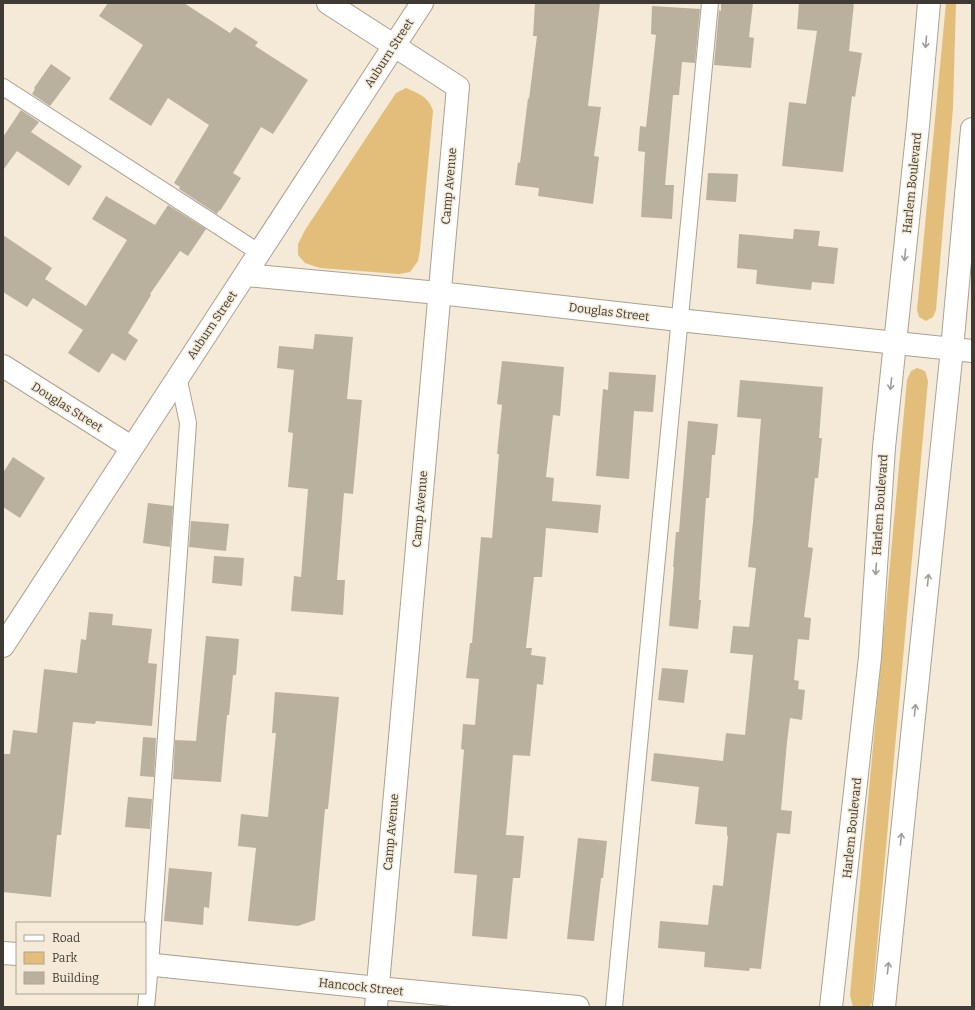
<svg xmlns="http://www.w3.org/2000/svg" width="975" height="1010" font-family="Bitter,serif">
  <rect width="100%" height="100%" fill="#f4ead7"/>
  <g fill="#e3be7b">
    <path d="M946,3H956L953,108L936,310L933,317L926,321L919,317L917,310Z"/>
    <path d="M406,88C419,94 428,96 433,111L420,250L418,261L410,272L399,274L320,268L305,263L298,255V244L305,230L396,93Z"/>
    <path d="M917,368L925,371L928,381L872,1003L869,1007H853L850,995L907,380L911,371Z"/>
  </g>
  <g fill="#bab09e">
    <path d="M108,3H184L230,33L235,27L258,42L255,46L308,80L273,134L261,127L233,173L241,178L220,211L219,210L217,214L179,189L180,187L174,183L209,125L168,98L151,126L109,99L143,45L99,16Z"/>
    <path d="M535,3H600L588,106L601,107L594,156L599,157L593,204L538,196L539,188L515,185L518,162L520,163L528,98L529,99L537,36H533Z"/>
    <path d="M721,3H753L749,37L754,38L751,68L714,65L719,10L721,11Z"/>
    <path d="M799,3H854L849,51L862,53L855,97L852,96L843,172L782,166L789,102L806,104L817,31L797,29Z"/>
    <path d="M652,6L700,9L695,63L682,62L679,95H673L665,185H674L672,219L641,217L645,152L638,151L640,126L646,127L656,35L651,34Z"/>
    <path d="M51,64L71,78L50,106L32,94L35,89L34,88Z"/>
    <path d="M21,110L39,122L31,132L82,166L69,186L17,151L3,170V137Z"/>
    <path d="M708,173L738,174L736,202L706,200Z"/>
    <path d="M106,196L155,225L168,205L206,229L188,256L180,251L150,294L151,295L128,333L138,340L125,361L112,353L99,373L68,353L83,330L33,298L27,307L3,292V235L52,268L45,279L86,306L127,240L92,219Z"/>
    <path d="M794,229L820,231L818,246L838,248L834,284L812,282L811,290L756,284L757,270L737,268L739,234L793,239Z"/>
    <path d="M315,334L353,337L347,399L362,400L353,494L344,493L337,580H345L343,615L291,611L294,576L301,577L308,489L288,487L293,433L288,432L294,370L277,368L279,346L313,349Z"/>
    <path d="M502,361L564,367L560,416L553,415L546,477L554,478L552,501L601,505L598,533L546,528L542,577H534L526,648H532L531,655L546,657L543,685L537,684L530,756L513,755L506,835L524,836L520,878H513L507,939L472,936L477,875L454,873L464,750L461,749L463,724L475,725L479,679L466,678L470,643H472L481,537L492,538L499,454H497L502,405L497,404Z"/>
    <path d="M609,372L656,375L653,412L634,411L629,479L596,476L603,389L608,390Z"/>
    <path d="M740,380L823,387L819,438H822L818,478H815L808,547L813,548L804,617L811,618L809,640L798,639L794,680L799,681L798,689L805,690L802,720L790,718L787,742L781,810L792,811L790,834L777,833L761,969L750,968L749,971L704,967L705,952L658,948L660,921L708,925L713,885L723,886L728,836H727V827L695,824L699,787L651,781L654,753L723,761L726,733L745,735L753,655L730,653L733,626L749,627L756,568L748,567L753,522L761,419L737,417Z"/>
    <path d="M688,421L718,424L715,455H712L709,498H706L699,600H701L698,629L669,626L674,567H673L676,532H679Z"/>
    <path d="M13,457L45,478L20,518L3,507V473Z"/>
    <path d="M148,503L173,506L170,547L143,543Z"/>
    <path d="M191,521L229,524L226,551L189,547Z"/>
    <path d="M214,556L244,558L242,586L212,583Z"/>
    <path d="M89,612L113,614L112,625L152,629L148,663L157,664L152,726L96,721L95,724L73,722L61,835H57L51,897L3,892L4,754H10L13,730L37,733L44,669L77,673L81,639L86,640Z"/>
    <path d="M206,636L239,639L236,675H233L229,715H227L221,782L173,779L175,740L196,741Z"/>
    <path d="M662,668L688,670L684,703L658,700Z"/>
    <path d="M275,692L339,697L328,809H325L315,920L298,926L248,921L256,848L238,846L241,814L268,817L276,733H272Z"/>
    <path d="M143,737L156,738L154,777L140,776Z"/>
    <path d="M128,797L152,799L150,829L125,827Z"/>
    <path d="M578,838L607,841L603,878H601L594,941L567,939Z"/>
    <path d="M169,868L212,872L209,908L204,907L203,925L164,921Z"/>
  </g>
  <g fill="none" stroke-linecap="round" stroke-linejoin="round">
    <defs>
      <g id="service">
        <path d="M3,87L260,253"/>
        <path d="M146,1007L150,965L188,423L178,376"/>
        <path d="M614,1007L710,3"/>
      </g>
      <g id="minor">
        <path d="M328,3L458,87L376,1007"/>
        <path d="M246,275L439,293L679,320L972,351"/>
        <path d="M3,366L131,447"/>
        <path d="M3,953L17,954"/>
        <path d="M145,964L378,988L578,1007"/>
      </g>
      <g id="tertiary">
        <path d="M831,1007L870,657L884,447L918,126L929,3"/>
        <path d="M884,1007L952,349L972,129"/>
      </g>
      <path id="secondary" d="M3,646C141,431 283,218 422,3"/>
    </defs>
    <use href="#service" stroke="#aba190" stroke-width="18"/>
    <use href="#minor" stroke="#aba190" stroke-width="24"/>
    <use href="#tertiary" stroke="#aba190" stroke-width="24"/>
    <use href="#secondary" stroke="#aba190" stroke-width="24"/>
    <use href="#service" stroke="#fff" stroke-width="16"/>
    <use href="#minor" stroke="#fff" stroke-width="22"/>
    <use href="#tertiary" stroke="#fff" stroke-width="22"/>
    <use href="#secondary" stroke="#fff" stroke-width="22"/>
  </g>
  <defs><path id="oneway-shaft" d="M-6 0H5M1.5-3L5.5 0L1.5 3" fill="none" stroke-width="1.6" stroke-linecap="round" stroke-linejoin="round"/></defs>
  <g stroke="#9f9d9a">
    <use href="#oneway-shaft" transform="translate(926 42) rotate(95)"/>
    <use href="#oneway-shaft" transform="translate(905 255) rotate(96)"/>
    <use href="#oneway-shaft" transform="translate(891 384) rotate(96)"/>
    <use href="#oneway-shaft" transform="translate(876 569) rotate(94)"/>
    <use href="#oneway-shaft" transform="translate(928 580) rotate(-84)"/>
    <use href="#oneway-shaft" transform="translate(915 710) rotate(-84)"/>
    <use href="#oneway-shaft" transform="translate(901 839) rotate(-84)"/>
    <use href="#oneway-shaft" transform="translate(888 968) rotate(-84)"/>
  </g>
  <g text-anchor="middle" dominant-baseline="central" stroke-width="3" stroke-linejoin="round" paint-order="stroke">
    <g font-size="12" fill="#3f3b34" stroke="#f4ead7">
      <text transform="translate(389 53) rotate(-57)">Auburn Street</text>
      <text transform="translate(912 183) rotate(-84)">Harlem Boulevard</text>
      <text transform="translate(449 186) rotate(-85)">Camp Avenue</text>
      <text transform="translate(609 312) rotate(7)">Douglas Street</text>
      <text transform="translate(212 325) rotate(-56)">Auburn Street</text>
      <text transform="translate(67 407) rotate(32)">Douglas Street</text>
      <text transform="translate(880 505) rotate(-86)">Harlem Boulevard</text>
      <text transform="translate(420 509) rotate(-85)">Camp Avenue</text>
      <text transform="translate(852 828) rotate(-84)">Harlem Boulevard</text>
      <text transform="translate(391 832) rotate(-85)">Camp Avenue</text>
      <text transform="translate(361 987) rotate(6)">Hancock Street</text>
    </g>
  </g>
  <rect width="975" height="1010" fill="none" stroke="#3f3b34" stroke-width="8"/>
  <rect x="16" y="922" width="130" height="72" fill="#f4ead7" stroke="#aca496"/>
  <rect x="24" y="935" width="20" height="6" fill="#ffffff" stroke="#aca496"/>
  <text x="52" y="942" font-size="12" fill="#3f3b34">Road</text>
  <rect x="24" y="952" width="20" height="12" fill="#e3be7b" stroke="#aca496"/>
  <text x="52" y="962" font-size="12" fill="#3f3b34">Park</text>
  <rect x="24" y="972" width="20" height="12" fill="#bab09e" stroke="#aca496"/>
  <text x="52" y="982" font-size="12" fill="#3f3b34">Building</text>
</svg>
